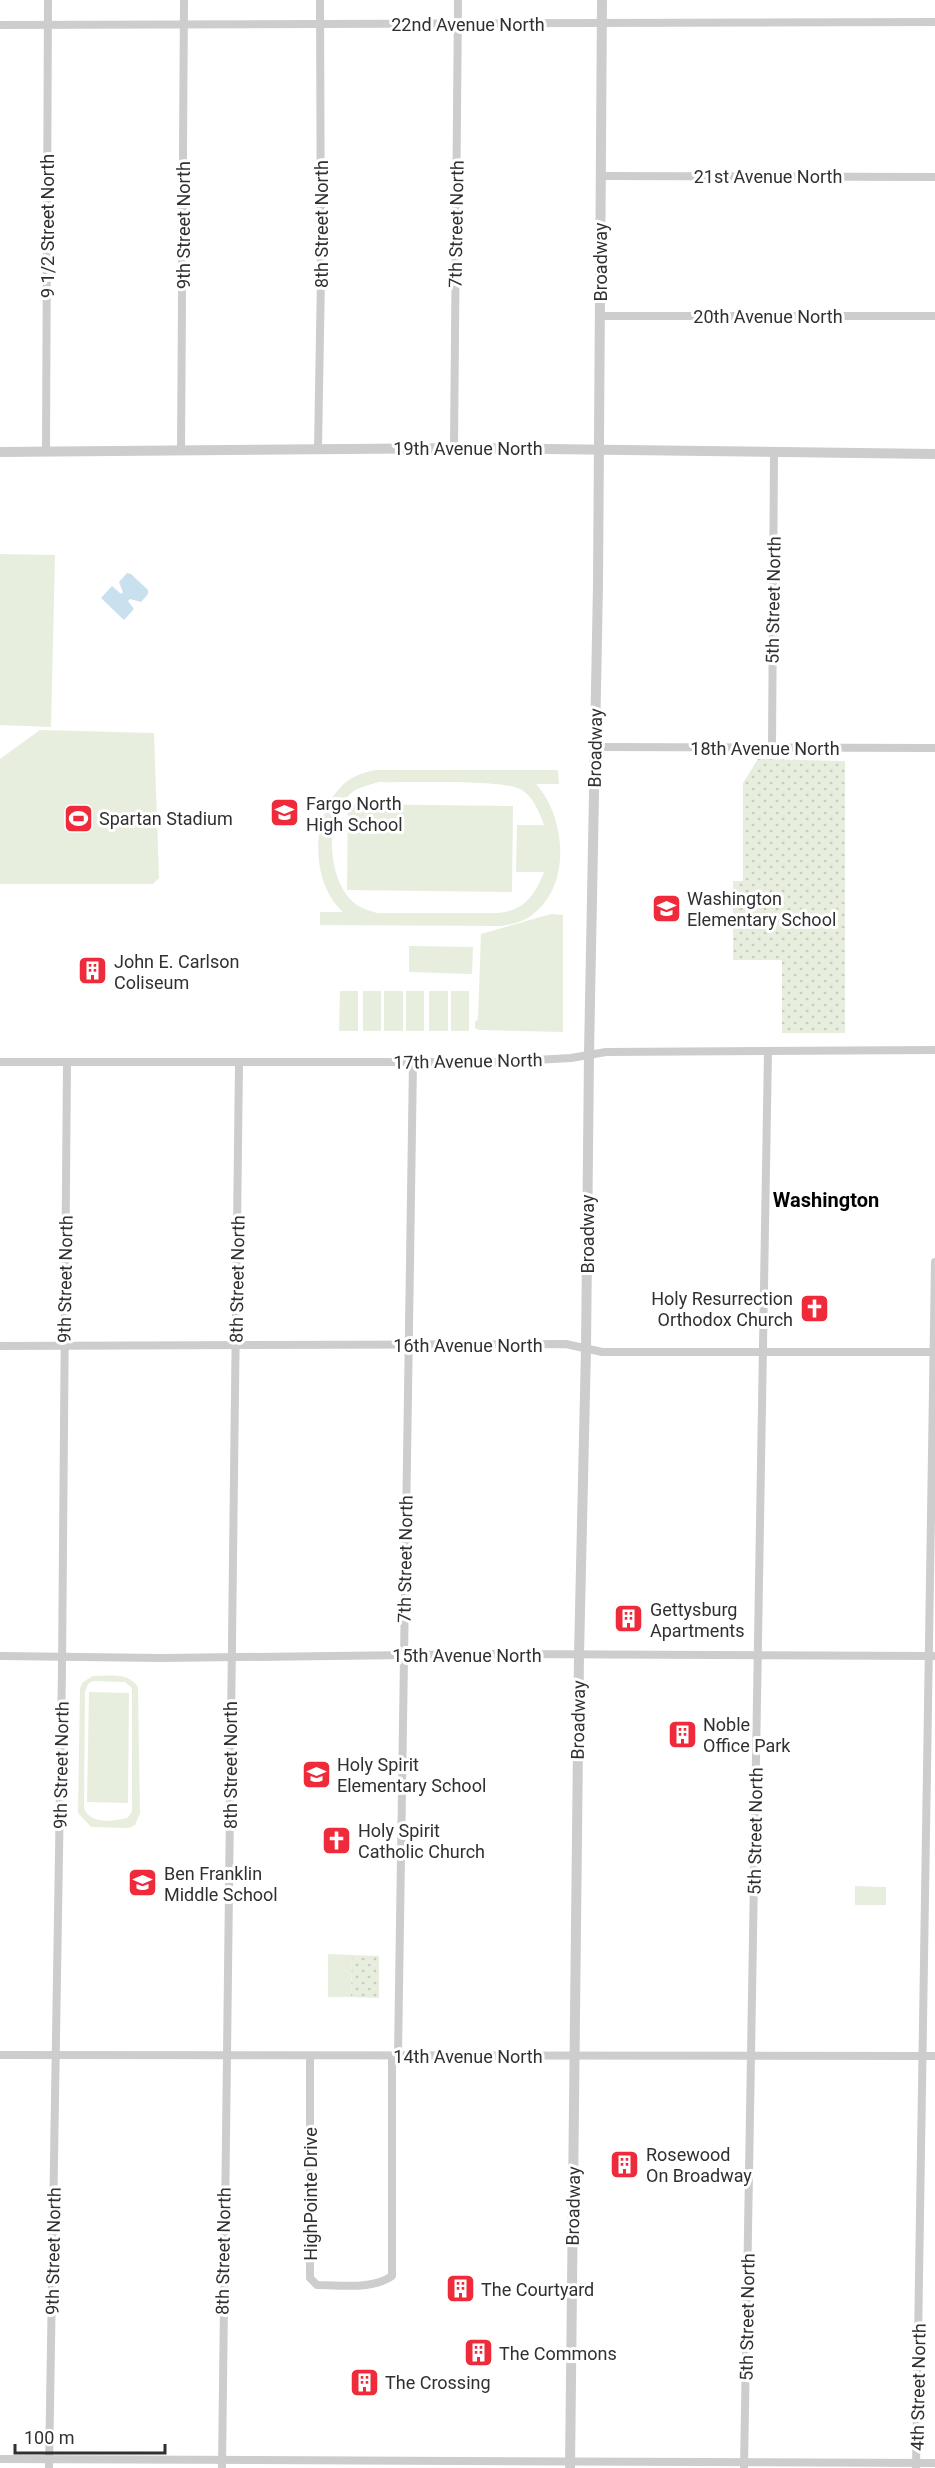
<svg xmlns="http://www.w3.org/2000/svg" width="935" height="2468" font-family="Roboto,sans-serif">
  <defs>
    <pattern id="park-dots" width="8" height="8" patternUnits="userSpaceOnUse" patternTransform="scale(1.5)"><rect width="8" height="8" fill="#e7eede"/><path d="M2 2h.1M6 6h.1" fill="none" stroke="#c6ccbf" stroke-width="1.8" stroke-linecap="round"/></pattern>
  </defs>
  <rect width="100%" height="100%" fill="#fff"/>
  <g fill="#e7eede" fill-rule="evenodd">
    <path d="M0,554L55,555L51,727L0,725Z"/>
    <path d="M40,730L154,733L159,878L153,884H0V759Z"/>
    <path d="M376,770H558L559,784H536C566,817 572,886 532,915C523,922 512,924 502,926L320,925V912H343C309,881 310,812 346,782C355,775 365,772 376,770ZM379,782C405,783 506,779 522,790C534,798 539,812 544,825H517L516,872H544C535,895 524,911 498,913H377C368,910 359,908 352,901C326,876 323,809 357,789C364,786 372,784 379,782Z"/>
    <path d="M348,804L513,806L512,892L347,890Z"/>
    <path d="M551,914L563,915V1032L479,1030L475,1028V1022L478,1019L481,934Z"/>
    <path d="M409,946L473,947L472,974L409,972Z"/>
    <path d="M340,991H358V1031H339Z"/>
    <rect x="363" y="991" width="18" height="40"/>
    <rect x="384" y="991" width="19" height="40"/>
    <rect x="406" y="991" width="18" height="40"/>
    <rect x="429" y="991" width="19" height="40"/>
    <rect x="451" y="991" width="18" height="40"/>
    <path d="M93,1676C109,1676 128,1672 138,1687L140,1813L135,1825L129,1828L91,1827L78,1813L80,1688L83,1682ZM93,1681L125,1682L132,1688V1812L127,1818C113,1821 90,1825 84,1808L85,1692L88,1684Z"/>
    <path d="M89,1692L129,1693L128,1803L87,1802Z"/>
    <path d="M855,1886L886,1887V1905H855Z"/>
    <path d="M328,1954L352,1955L351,1997H328Z"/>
  </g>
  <g fill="url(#park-dots)">
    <path d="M758,759L845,761V1033H782V960H733V881H743V783Z"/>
    <path d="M352,1955L379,1956V1998L351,1997Z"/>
  </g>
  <path fill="#c9e0ee" d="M127,573L131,574L148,590V594L141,602L130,599L128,601L134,609L124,620L101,598L112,586L121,594L123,592L119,582Z"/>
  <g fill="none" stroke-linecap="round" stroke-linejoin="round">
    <g stroke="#cdcdcd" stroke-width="8">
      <path d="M0,25L935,22"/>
      <path d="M601,176L935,177"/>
      <path d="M600,316H935"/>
      <path d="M318,448L321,277L320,0"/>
      <path d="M454,448L458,0"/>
      <path d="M181,450L184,0"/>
      <path d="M46,451L48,0"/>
      <path d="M595,747L935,748"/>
      <path d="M772,747L774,453"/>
      <path d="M0,1062H500L571,1058L606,1052L935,1050"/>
      <path d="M0,1346L566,1344L602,1352H935"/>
      <path d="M0,1656L163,1658L488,1654L935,1656"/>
      <path d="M0,2055L935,2056"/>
      <path d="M310,2056V2278L317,2285C341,2285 372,2290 392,2276V2056"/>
      <path d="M398,2056L413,1062"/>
      <path d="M0,2459L935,2463"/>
      <path d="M49,2468L62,1669L67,1062"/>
      <path d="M222,2468L239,1063"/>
      <path d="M744,2468L768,1051"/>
      <path d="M916,2468L935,1262"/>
    </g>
    <g stroke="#cdcdcd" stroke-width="10">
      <path d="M0,452L468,448L935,454"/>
      <path d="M570,2468L579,1655L586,1349L589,1054L598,585L602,0"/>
    </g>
  </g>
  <defs>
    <symbol id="school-square" viewBox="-11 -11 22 22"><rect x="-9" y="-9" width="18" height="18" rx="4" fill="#ef2b3b" stroke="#fff"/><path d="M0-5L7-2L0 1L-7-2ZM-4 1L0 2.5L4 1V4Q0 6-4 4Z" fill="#fff"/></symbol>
    <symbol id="stadium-square" viewBox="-11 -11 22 22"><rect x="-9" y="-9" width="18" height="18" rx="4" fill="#ef2b3b" stroke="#fff"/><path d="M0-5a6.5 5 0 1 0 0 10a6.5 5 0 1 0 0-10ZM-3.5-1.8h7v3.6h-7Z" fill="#fff"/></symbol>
    <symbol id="building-square" viewBox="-11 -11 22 22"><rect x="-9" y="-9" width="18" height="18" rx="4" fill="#ef2b3b" stroke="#fff"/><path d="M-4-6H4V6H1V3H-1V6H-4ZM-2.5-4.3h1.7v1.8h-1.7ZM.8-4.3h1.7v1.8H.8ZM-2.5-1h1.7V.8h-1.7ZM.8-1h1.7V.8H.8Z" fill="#fff"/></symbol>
    <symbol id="church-square" viewBox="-11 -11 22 22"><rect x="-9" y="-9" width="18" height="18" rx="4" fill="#ef2b3b" stroke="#fff"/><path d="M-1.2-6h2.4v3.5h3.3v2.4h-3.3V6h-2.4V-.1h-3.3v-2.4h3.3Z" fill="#fff"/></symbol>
  </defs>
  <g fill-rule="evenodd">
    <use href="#school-square" x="268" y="796" width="33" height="33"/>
    <use href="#stadium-square" x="62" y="802" width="33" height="33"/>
    <use href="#school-square" x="650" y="892" width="33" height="33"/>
    <use href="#building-square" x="76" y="954" width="33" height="33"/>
    <use href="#church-square" x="798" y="1292" width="33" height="33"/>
    <use href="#building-square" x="612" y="1602" width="33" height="33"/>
    <use href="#building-square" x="666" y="1718" width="33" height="33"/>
    <use href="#school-square" x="300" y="1758" width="33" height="33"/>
    <use href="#church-square" x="320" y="1824" width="33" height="33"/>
    <use href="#school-square" x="126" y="1866" width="33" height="33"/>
    <use href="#building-square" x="608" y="2148" width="33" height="33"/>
    <use href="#building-square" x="444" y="2272" width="33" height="33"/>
    <use href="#building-square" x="462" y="2336" width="33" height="33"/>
    <use href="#building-square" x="348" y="2366" width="33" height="33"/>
  </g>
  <g text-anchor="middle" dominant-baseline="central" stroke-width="6" stroke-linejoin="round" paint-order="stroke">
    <g font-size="18" fill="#303030" stroke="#fff">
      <text x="468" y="24">22nd Avenue North</text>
      <text x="768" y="176">21st Avenue North</text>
      <text transform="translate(321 224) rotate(-90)">8th Street North</text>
      <text transform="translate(456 224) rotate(-89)">7th Street North</text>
      <text transform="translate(183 225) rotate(-90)">9th Street North</text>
      <text transform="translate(47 226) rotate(-90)">9 1/2 Street North</text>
      <text transform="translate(600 262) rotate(-90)">Broadway</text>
      <text x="768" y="316">20th Avenue North</text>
      <text x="468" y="448">19th Avenue North</text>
      <text transform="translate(773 600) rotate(-89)">5th Street North</text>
      <text transform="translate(595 748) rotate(-89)">Broadway</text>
      <text x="765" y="748">18th Avenue North</text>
      <text transform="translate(468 1061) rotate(-1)">17th Avenue North</text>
      <text transform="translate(587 1234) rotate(-90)">Broadway</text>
      <text transform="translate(65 1279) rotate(-89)">9th Street North</text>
      <text transform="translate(237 1279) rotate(-89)">8th Street North</text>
      <text x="468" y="1345">16th Avenue North</text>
      <text transform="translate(405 1559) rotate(-89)">7th Street North</text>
      <text x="467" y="1655">15th Avenue North</text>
      <text transform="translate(578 1720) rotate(-89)">Broadway</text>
      <text transform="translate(61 1765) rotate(-89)">9th Street North</text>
      <text transform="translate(230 1765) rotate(-90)">8th Street North</text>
      <text transform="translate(755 1831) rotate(-89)">5th Street North</text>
      <text x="468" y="2056">14th Avenue North</text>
      <text transform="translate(310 2194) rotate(-90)">HighPointe Drive</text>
      <text transform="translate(573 2206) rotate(-89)">Broadway</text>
      <text transform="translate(53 2251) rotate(-89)">9th Street North</text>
      <text transform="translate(223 2251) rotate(-89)">8th Street North</text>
      <text transform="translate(747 2317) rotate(-89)">5th Street North</text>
      <text transform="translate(918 2387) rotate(-89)">4th Street North</text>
    </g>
    <g font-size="18" fill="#303030" stroke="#fff" text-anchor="start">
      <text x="306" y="803">Fargo North<tspan x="306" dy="21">High School</tspan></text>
      <text x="99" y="818">Spartan Stadium</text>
      <text x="687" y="898">Washington<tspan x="687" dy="21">Elementary School</tspan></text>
      <text x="114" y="961">John E. Carlson<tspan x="114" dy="21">Coliseum</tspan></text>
      <text x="793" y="1298" text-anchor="end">Holy Resurrection<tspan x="793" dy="21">Orthodox Church</tspan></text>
      <text x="650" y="1609">Gettysburg<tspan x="650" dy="21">Apartments</tspan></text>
      <text x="703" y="1724">Noble<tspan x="703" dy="21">Office Park</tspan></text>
      <text x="337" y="1764">Holy Spirit<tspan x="337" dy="21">Elementary School</tspan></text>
      <text x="358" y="1830">Holy Spirit<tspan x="358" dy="21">Catholic Church</tspan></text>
      <text x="164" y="1873">Ben Franklin<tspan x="164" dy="21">Middle School</tspan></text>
      <text x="646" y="2154">Rosewood<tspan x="646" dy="21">On Broadway</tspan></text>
      <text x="481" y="2289">The Courtyard</text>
      <text x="499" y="2353">The Commons</text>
      <text x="385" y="2382">The Crossing</text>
    </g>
    <g font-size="20" font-weight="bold" fill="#000" stroke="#fff">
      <text x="826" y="1200">Washington</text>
    </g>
  </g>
  <path d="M15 2444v9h150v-9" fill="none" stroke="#303030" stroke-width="3"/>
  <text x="24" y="2444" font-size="18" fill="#303030" stroke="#ffffff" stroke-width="4.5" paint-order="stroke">100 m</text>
</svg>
